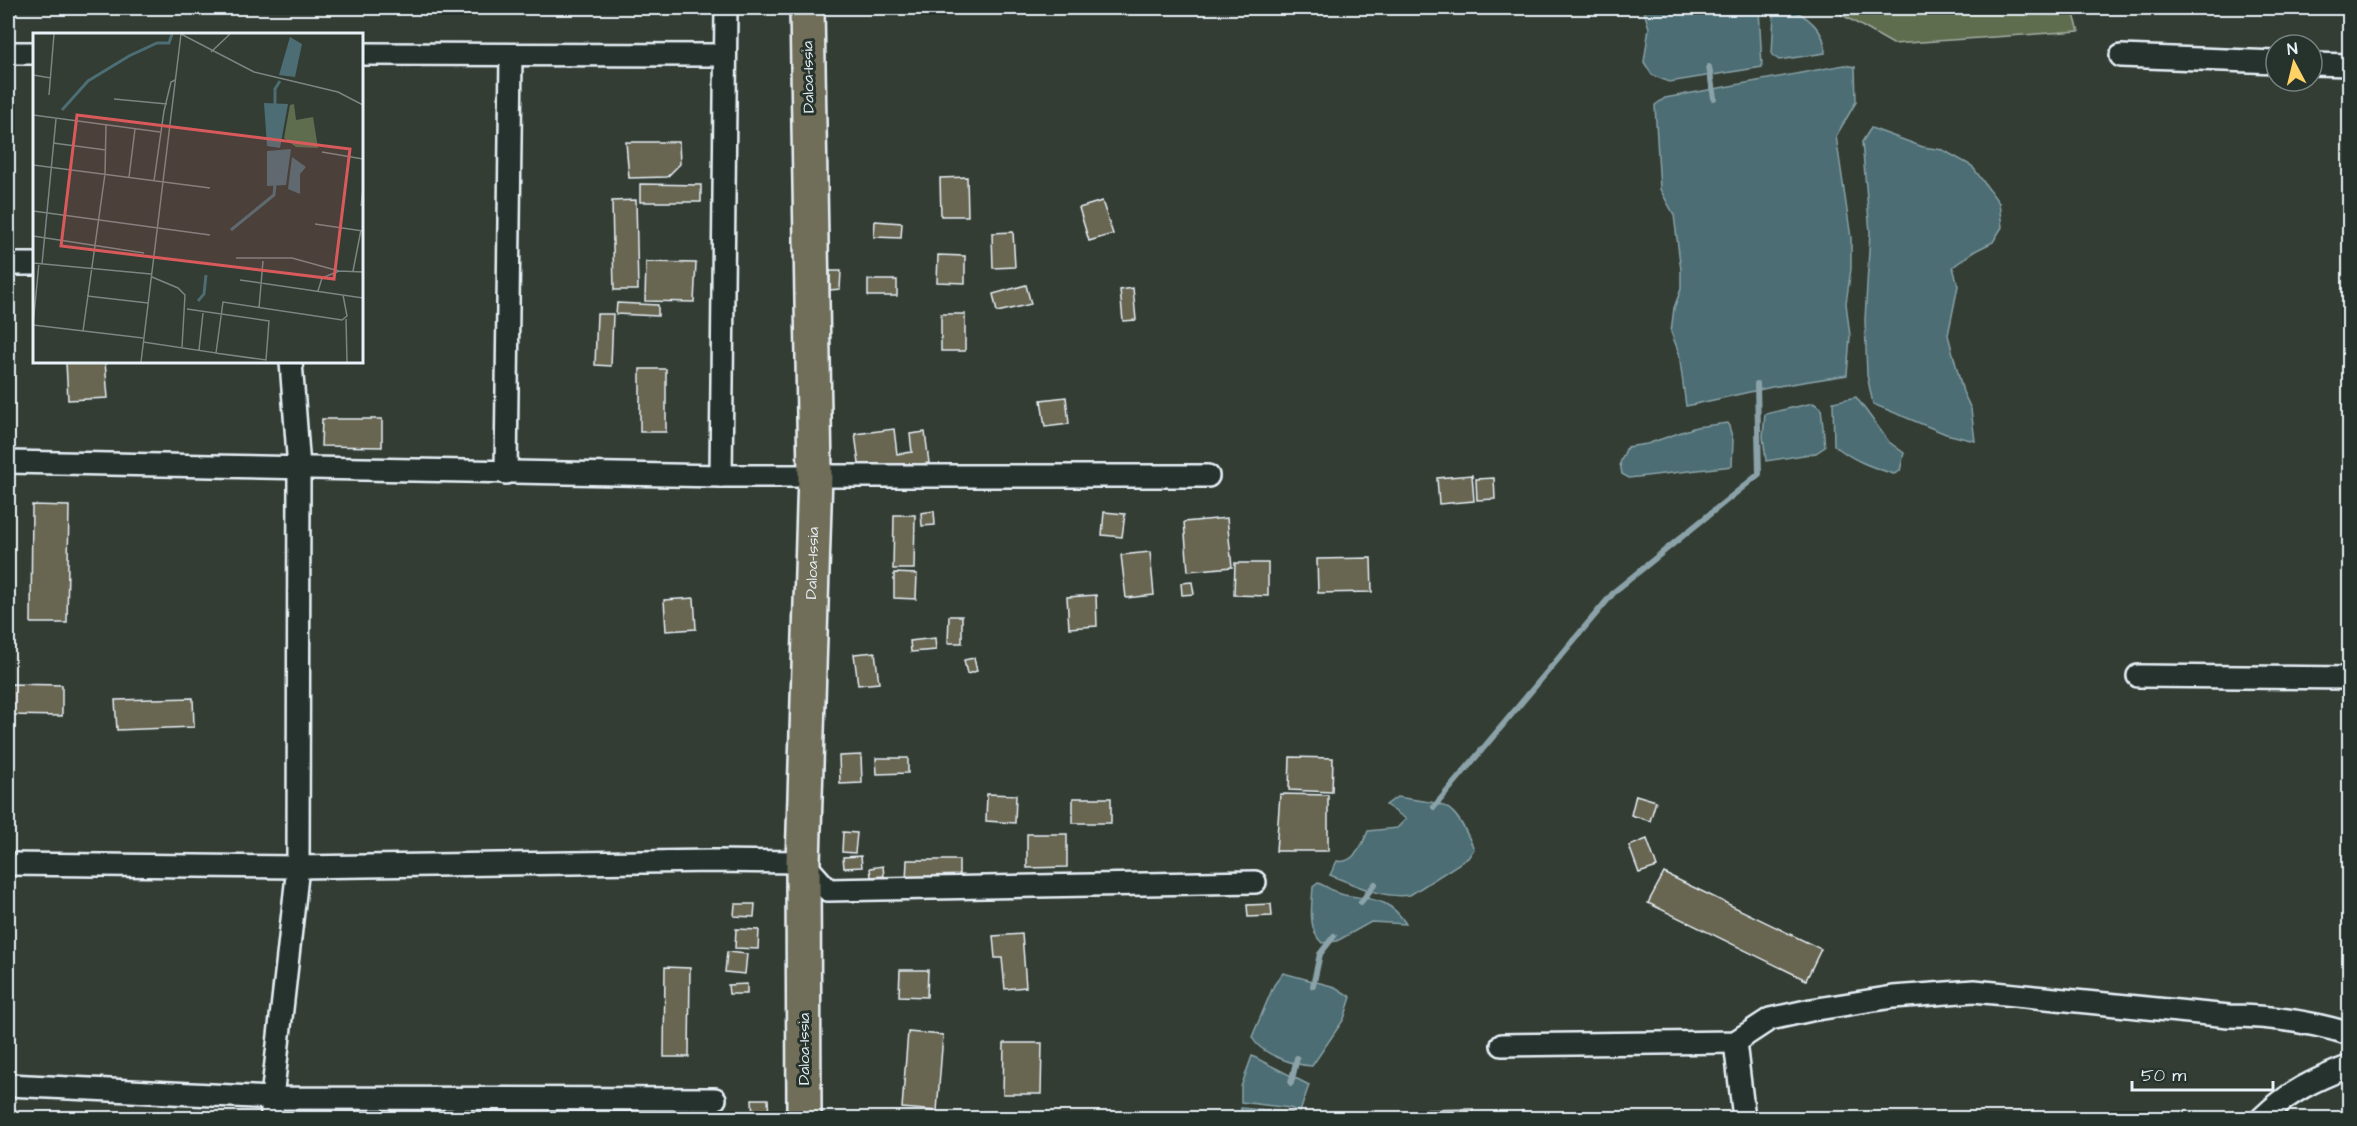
<svg xmlns="http://www.w3.org/2000/svg" width="2357" height="1126" font-family="'Architects Daughter',sans-serif">
  <rect width="100%" height="100%" fill="#333d34"/>
  <filter id="ink" filterUnits="userSpaceOnUse"><feTurbulence type="fractalNoise" baseFrequency=".0167" numOctaves="2"/><feDisplacementMap in="SourceGraphic" scale="12" xChannelSelector="R" yChannelSelector="G"/><feConvolveMatrix kernelMatrix="1 2 1 2 8 2 1 2 1" color-interpolation-filters="sRGB"/></filter>
  <g filter="url(#ink)">
    <path fill="#5f6d4f" stroke="#a4afa4" stroke-width="1.5" d="M1830,8H2072L2079,31L1893,44Z"/>
    <g fill="#4c6d73" stroke="#8aa2a8" stroke-width="1.5">
      <path d="M1643,8H1759L1762,67L1669,82L1652,75L1644,62L1649,28Z"/>
      <path d="M1787,9C1806,13 1827,32 1825,53L1779,60L1772,55L1774,13Z"/>
      <path d="M1844,65L1855,67L1856,102L1836,136L1851,238V269L1846,303L1850,336L1847,375L1772,387L1686,406L1679,353L1671,332L1674,308L1681,289V270L1674,215L1660,189L1655,105L1665,98Z"/>
      <path d="M1871,128L1923,147L1943,150L1972,166L1999,203L2002,227L1993,242L1973,252L1953,267L1958,286L1948,335L1963,392L1971,409L1975,441L1946,434L1873,404L1867,375L1865,320L1870,232L1862,142Z"/>
      <path d="M1856,397L1889,442L1904,453L1900,471L1894,474C1871,467 1852,460 1834,445L1833,402Z"/>
      <path d="M1813,403L1821,408L1825,447L1816,453L1766,461L1763,436L1765,414Z"/>
      <path d="M1728,423L1733,440L1732,466L1629,478L1622,474L1620,463L1627,447L1647,444L1696,427Z"/>
      <path d="M1397,797C1446,805 1452,798 1474,849L1468,858L1410,895C1383,899 1355,885 1330,875L1337,861C1353,865 1363,844 1368,831L1397,828L1406,819L1386,805Z"/>
      <path d="M1318,883C1326,886 1336,893 1344,895C1372,900 1389,897 1406,924L1371,922L1337,941L1322,943C1307,929 1312,905 1313,887Z"/>
      <path d="M1283,973L1335,987L1351,997L1344,1019L1312,1066C1293,1065 1260,1054 1252,1037L1274,985Z"/>
      <path d="M1252,1056L1309,1085L1300,1112L1290,1108L1241,1102V1087Z"/>
      <path d="M1241,1108L1292,1113L1299,1118H1241Z"/>
    </g>
    <g fill="none" stroke-linecap="round" stroke-linejoin="round">
      <g stroke="#8aa2a8" stroke-width="6">
        <path d="M1709,67L1714,98"/>
        <path d="M1434,807L1615,591L1759,474L1757,384"/>
        <path d="M1361,902L1375,884"/>
        <path d="M1313,986L1320,954L1334,936"/>
        <path d="M1291,1083L1297,1058"/>
      </g>
    </g>
    <g fill="#686551" stroke="#e8f1f8" stroke-width="1.5">
      <path d="M8,8H19L13,18L8,14Z"/>
      <path d="M626,142H679L680,164L667,177L629,178Z"/>
      <path d="M967,177L968,216H941L940,178Z"/>
      <path d="M640,184L701,185V202H640Z"/>
      <path d="M636,200L638,290H614L612,201Z"/>
      <path d="M1102,201L1113,234L1089,241L1079,208Z"/>
      <path d="M875,221L902,223L901,238L874,237Z"/>
      <path d="M1013,232L1015,267L993,268L992,233Z"/>
      <path d="M938,255L965,256V283L937,282Z"/>
      <path d="M646,262L696,263L694,302L645,301Z"/>
      <path d="M830,271H841L840,289L830,290Z"/>
      <rect x="868" y="280" width="29" height="16"/>
      <path d="M1026,285L1031,304L997,312L993,294Z"/>
      <path d="M1133,288L1136,320L1123,321L1120,290Z"/>
      <path d="M617,303L658,305V316L616,314Z"/>
      <path d="M597,314H613L611,366L595,365Z"/>
      <rect x="941" y="314" width="24" height="37"/>
      <path d="M66,362H105L108,398L68,400Z"/>
      <rect x="640" y="369" width="26" height="63"/>
      <path d="M1066,397L1069,424L1045,427L1041,400Z"/>
      <path d="M322,419H382V447L321,446Z"/>
      <path d="M894,429L897,454L912,452L910,434L925,432L929,463L860,471L855,434Z"/>
      <path d="M1472,475L1474,501L1439,504L1437,478Z"/>
      <path d="M1494,478L1495,499L1477,500L1476,479Z"/>
      <rect x="8" y="505" width="3" height="41"/>
      <path d="M32,505L69,506L67,623H31Z"/>
      <path d="M934,511L935,525L922,526L921,513Z"/>
      <path d="M1104,512L1125,514L1122,537L1102,535Z"/>
      <path d="M894,515H915L914,569H893Z"/>
      <path d="M1227,518L1232,567L1188,571L1184,522Z"/>
      <path d="M1150,552L1154,595L1126,598L1121,555Z"/>
      <path d="M1371,558L1372,592L1318,593L1317,559Z"/>
      <path d="M1235,563H1268V596L1234,595Z"/>
      <path d="M8,566H9L8,622Z"/>
      <path d="M894,573L917,574L916,599L894,598Z"/>
      <path d="M1192,582L1194,594L1182,595L1181,583Z"/>
      <path d="M1096,595L1097,626L1069,628L1067,597Z"/>
      <path d="M694,598L696,629L666,631L664,600Z"/>
      <path d="M949,616H962V643H948Z"/>
      <path d="M935,638L936,650L911,652L910,641Z"/>
      <path d="M875,652L879,683L858,685L854,654Z"/>
      <path d="M974,658L977,671L967,674L964,660Z"/>
      <path d="M8,684L62,685V716L8,715Z"/>
      <path d="M193,698L194,727L117,730L115,700Z"/>
      <path d="M861,755L862,783L840,784L839,756Z"/>
      <path d="M1290,757L1333,758L1332,792L1289,790Z"/>
      <path d="M876,758H908V773L877,774Z"/>
      <path d="M987,794L1016,795L1015,823L986,821Z"/>
      <path d="M1280,794L1328,795V851H1276Z"/>
      <path d="M1636,795L1656,801L1650,821L1631,815Z"/>
      <rect x="1073" y="798" width="38" height="25"/>
      <path d="M843,832L857,833L855,853L842,852Z"/>
      <path d="M1027,834H1067V867L1027,868Z"/>
      <path d="M1647,839L1657,867L1639,873L1629,846Z"/>
      <path d="M861,856L862,867L844,868L843,857Z"/>
      <path d="M907,860H959V882H906Z"/>
      <path d="M883,866L884,876L871,877L870,868Z"/>
      <path d="M1664,873L1821,949L1806,980L1648,903Z"/>
      <path d="M735,904H755L754,917L734,916Z"/>
      <path d="M1271,904L1272,916L1248,917L1247,905Z"/>
      <path d="M736,929L759,930L758,949L735,948Z"/>
      <path d="M1022,934L1026,987L1005,989L1002,958H995L993,936Z"/>
      <path d="M727,952L747,954L745,974L725,972Z"/>
      <path d="M665,967L690,968L689,1057H664Z"/>
      <path d="M900,970H928L927,997L899,996Z"/>
      <path d="M747,984V994H729L728,985Z"/>
      <path d="M908,1032L943,1035L937,1111L902,1108Z"/>
      <path d="M1004,1043H1042L1041,1094H1003Z"/>
      <path d="M752,1099H768L769,1118H753Z"/>
      <path d="M1473,1109V1118H1423V1110Z"/>
      <path d="M1522,1111L1538,1118H1521Z"/>
    </g>
    <g fill="none" stroke-linecap="round" stroke-linejoin="round">
      <defs>
        <g id="street">
          <path d="M8,53H34"/>
          <path d="M362,54L724,55"/>
          <path d="M2121,56L2276,62"/>
          <path d="M2312,64L2350,65"/>
          <path d="M8,264H34"/>
          <path d="M8,462L721,476H1208"/>
          <path d="M506,473L511,55"/>
          <path d="M721,476L726,8"/>
          <path d="M2138,676L2350,678"/>
          <path d="M8,864L298,867L714,861L803,862L828,890L1255,882"/>
          <path d="M1735,1042L1744,1118"/>
          <path d="M1502,1045L1735,1042L1770,1019L1811,1010L1893,997L1974,991L2229,1016C2271,1016 2309,1021 2350,1034"/>
          <path d="M8,1085L272,1098L715,1099"/>
          <path d="M272,1118V1098L298,867L299,468L291,362"/>
          <path d="M2262,1118C2290,1091 2314,1080 2350,1066"/>
        </g>
        <g id="primary">
          <path id="s1" d="M804,1118L803,862L815,474L807,8"/>
        </g>
      </defs>
      <use href="#street" stroke="#e8f1f8" stroke-width="26"/>
      <use href="#primary" stroke="#e8f1f8" stroke-width="38"/>
      <use href="#street" stroke="#26332d" stroke-width="21"/>
      <use href="#primary" stroke="#706e59" stroke-width="33"/>
    </g>
  </g>
  <g text-anchor="middle" dominant-baseline="central" stroke-width="6" stroke-linejoin="round" paint-order="stroke">
    <g font-size="16" fill="#e8f1f8" stroke="#26332d">
      <text transform="translate(808 77) rotate(-91)">Daloa-Issia</text>
      <text stroke="none"><textPath href="#s1" startOffset="555">Daloa-Issia</textPath></text>
      <text transform="translate(804 1049) rotate(-90)">Daloa-Issia</text>
    </g>
  </g>
  <g transform="translate(33 33)">
    <rect width="330" height="330" fill="#333d34"/>
    <path d="M261,71L263,87L280,84L285,115L263,114L251,105L257,72Z" fill="#5f6d4f"/>
    <path d="M257,4L269,11L262,44L246,42ZM231,70L255,71L247,115L234,113ZM258,116L253,152L234,153V118ZM259,124L273,134L267,141V161L255,156Z" fill="#4c6d73"/>
    <path fill="none" stroke="#4c6d73" stroke-width="3" d="M242,71V56L247,48M29,77L55,48L96,23L124,10H136L139,1M198,197L241,162L242,151M165,268L171,261L173,242"/>
    <path fill="none" stroke="#7b8582" stroke-width="1.5" d="M148,1L221,39L305,59L330,72M178,19L197,1M0,42L18,45M16,62L21,1M81,66L134,71M0,82L127,99M20,110L73,117M289,119L330,126M0,132L177,155M96,144L102,96M121,148L131,78L138,49L142,47M328,173L330,155M0,178L177,202M282,191L330,198M0,203L111,220M203,225H259L306,238L330,239M0,230L118,241M9,231L23,86M320,238L328,197M119,244L145,255L152,262L149,314M207,247L330,265M285,258L289,245L306,238M54,263L115,270M226,275L230,228M154,276L236,288L233,327L182,320M313,286L314,329M0,292L110,305M0,292L6,230M50,298L72,141L73,92M110,309L183,320L190,269L309,287L314,283L310,262M166,317L170,280M108,329L148,1"/>
    <path fill="#da5a5c" fill-opacity="0.15" stroke="#da5a5c" stroke-width="3" d="M44,82L317,116L301,246L28,213Z"/>
    <rect width="330" height="330" fill="none" stroke="#e8f1f8" stroke-width="3"/>
  </g>
  <rect width="2357" height="1126" fill="none" stroke="#26332d" stroke-width="30"/>
  <rect x="15" y="15" width="2327" height="1096" fill="none" stroke="#e8f1f8" stroke-width="2" filter="url(#ink)"/>
  <g transform="translate(2294 63) rotate(353)"><circle r="28" fill="#26332d" stroke="#747f7e" stroke-width="1.5"/>
  <path d="M0-4.5L10 22L0 15L-10 22Z" fill="#ffd166"/>
  <text y="-9" font-size="16" font-weight="bold" text-anchor="middle" fill="#e8f1f8">N</text>
  </g>
  <path d="M2132 1081v9h141v-9" fill="none" stroke="#e8f1f8" stroke-width="3"/>
  <text x="2141" y="1081" font-size="18" fill="#e8f1f8" stroke="#26332d" stroke-width="4.5" paint-order="stroke">50 m</text>
</svg>
